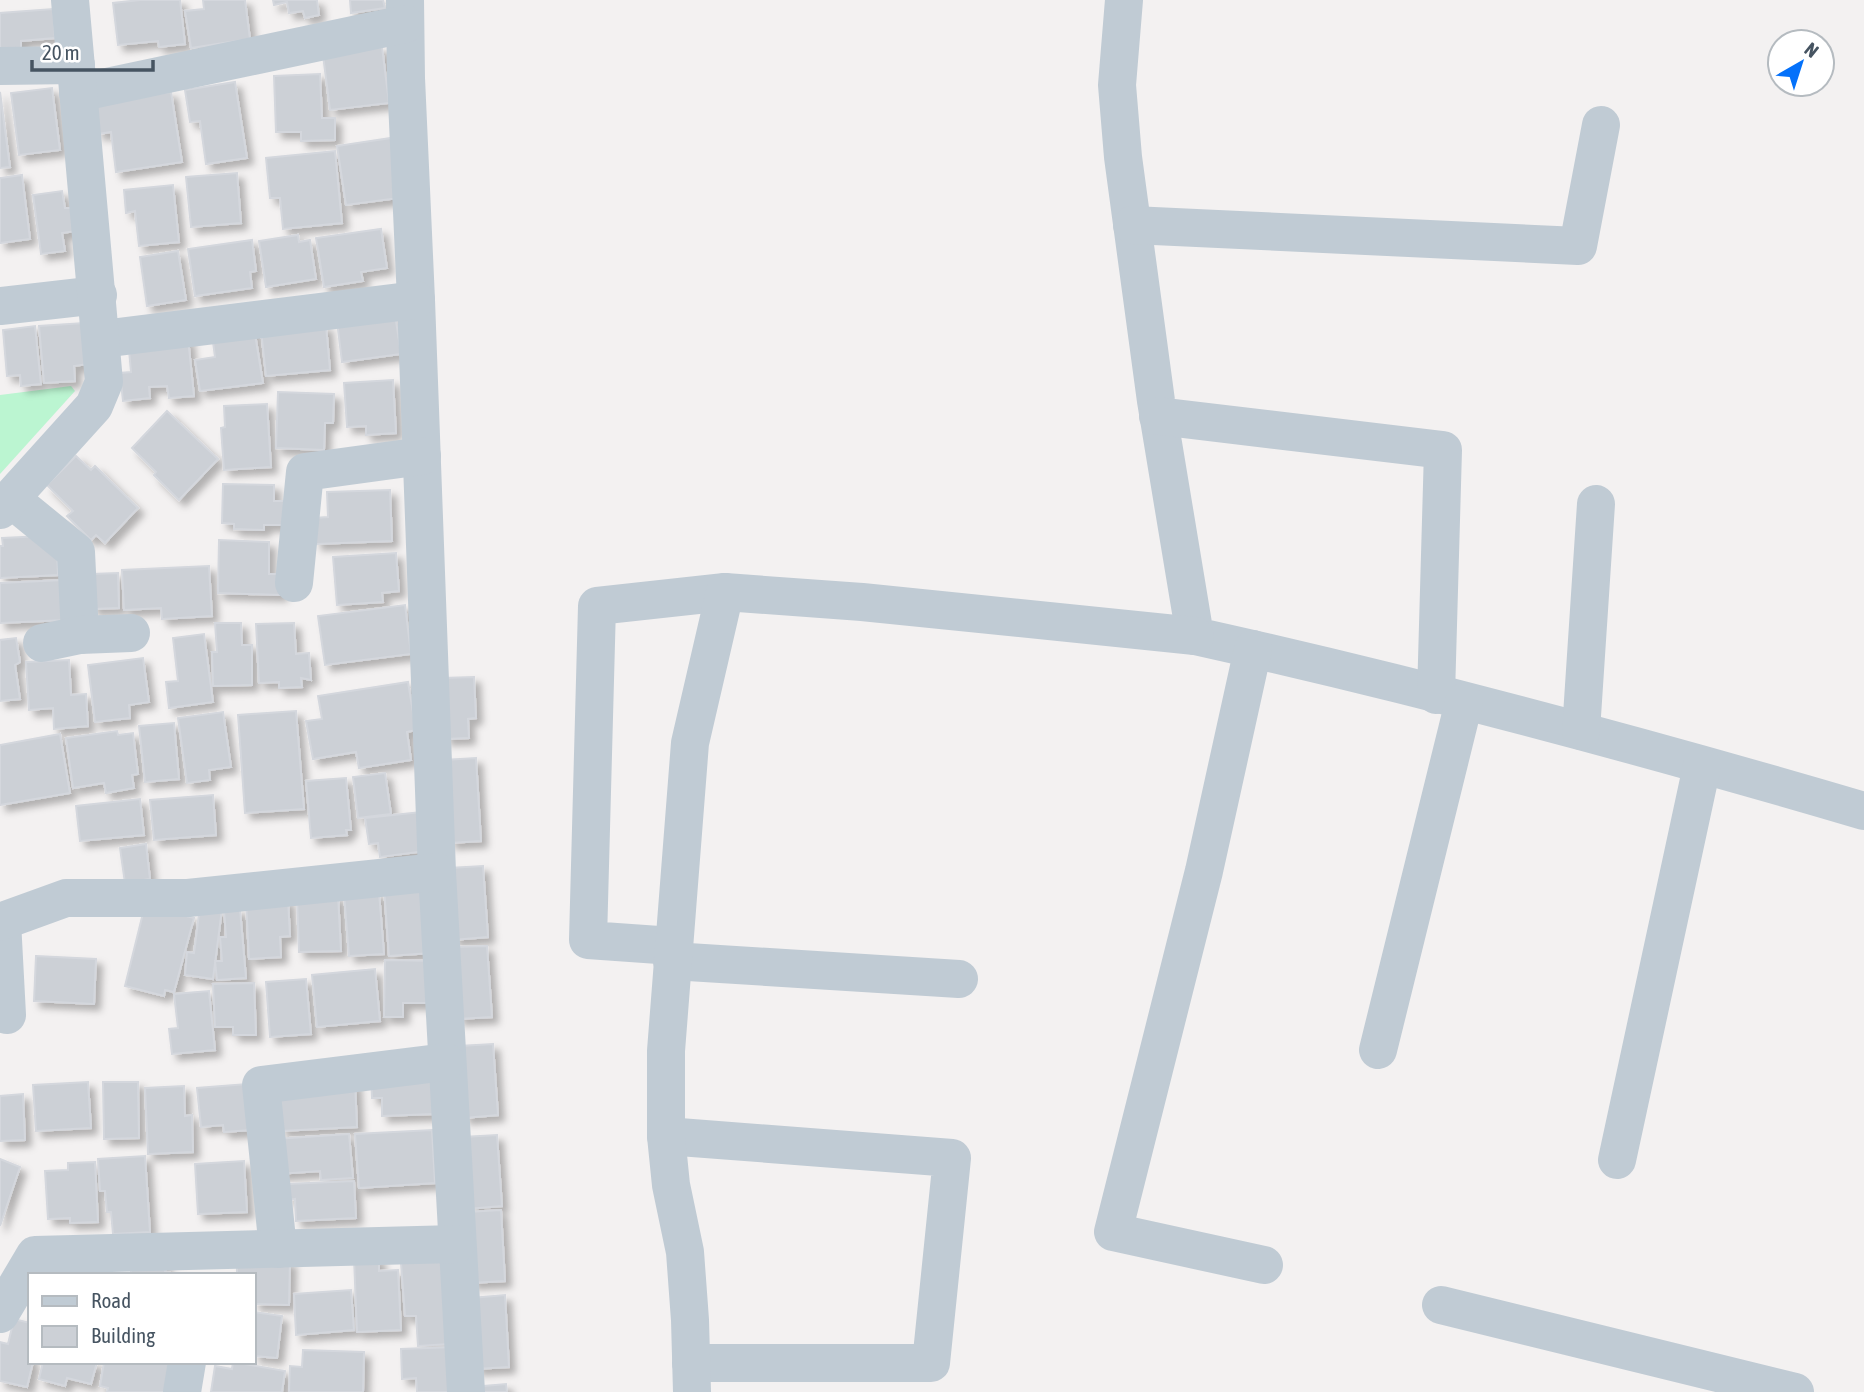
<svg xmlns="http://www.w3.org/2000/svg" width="1864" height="1392" font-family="'Asap Condensed',sans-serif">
  <defs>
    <filter id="shadow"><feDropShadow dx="6" dy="6" stdDeviation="3.5" flood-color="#0004"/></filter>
  </defs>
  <rect width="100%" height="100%" fill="#f3f1f1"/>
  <path fill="#bbf5d1" d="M71,386L75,391L0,474V395Z"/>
  <g fill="#ccd0d6" stroke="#d4d7dd" stroke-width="2" filter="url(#shadow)">
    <path d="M140,0H180L185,44L159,47L158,41L118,45L113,3Z"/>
    <path d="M203,0H245L250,39L191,48L185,11L204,9Z"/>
    <path d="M273,0H317L319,15L305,18L303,11L289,13L287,2L274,5Z"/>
    <path d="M350,0H383L385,8L351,13Z"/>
    <path d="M53,9L55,38L21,41V49L0,51V13Z"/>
    <path d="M382,47L389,103L330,110L323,55Z"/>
    <path d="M320,74L322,118H335V140L301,141V132H276L274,76Z"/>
    <path d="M235,82L247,158L206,164L200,121L190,122L185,90Z"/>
    <path d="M52,88L60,150L19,155L11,93Z"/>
    <path d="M0,92L10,167L0,168Z"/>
    <path d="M171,92L182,162L116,172L111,132L98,134L93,103Z"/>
    <path d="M391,138L399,198L346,205L337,146Z"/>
    <path d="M335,151L342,223L283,229L280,198H270L266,158Z"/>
    <path d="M237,173L241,223L191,227L186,177Z"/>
    <path d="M22,175L30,239L0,243V178Z"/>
    <path d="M173,185L179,242L139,246L135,211L126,213L124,190Z"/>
    <path d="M62,191L65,208H72L76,231L62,233L65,251L41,254L33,195Z"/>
    <path d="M381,229L387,268L361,272L363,281L324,287L316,238Z"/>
    <path d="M298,235L299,242L310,240L316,279L266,287L259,241Z"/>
    <path d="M252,240L256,271L250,272L252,288L195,296L188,249Z"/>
    <path d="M178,251L186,300L147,306L140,257Z"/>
    <path d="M395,314L401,354L342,362L337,321Z"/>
    <path d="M84,323L88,364L74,366L75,381L44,383L39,326Z"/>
    <path d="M326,325L330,370L266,376L261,330Z"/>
    <path d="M35,326L41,384L21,386L20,375L7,376L3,330Z"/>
    <path d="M254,328L263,383L200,391L195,360L215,357L212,334Z"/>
    <path d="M188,338L194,396L169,398L167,386L149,387L150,398L123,401L120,373L131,372L129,350Z"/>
    <path d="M393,380L396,433L366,435V426L347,427L344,383Z"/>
    <path d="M278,392L334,394L333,423H325L324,450L276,448Z"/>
    <path d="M267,404L271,467L224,470L221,428L225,427L224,406Z"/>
    <path d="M167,411L218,459L179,500L154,475L156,472L132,448Z"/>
    <path d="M76,456L91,470L95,466L138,508L105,543L96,535L91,540L67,516L73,511L47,485Z"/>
    <path d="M223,484L274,485V501H288L287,525H264V530L234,529V524L222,523Z"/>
    <path d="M390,490L392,541L316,544L314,518L328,517L327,492Z"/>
    <path d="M45,536L57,549L58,575L0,578V546H3L2,538Z"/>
    <path d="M219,540L269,542V574H282L281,595L218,593Z"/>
    <path d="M396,553L399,591L382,593L383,602L337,605L333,557Z"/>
    <path d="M209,566L212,616L162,619L161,608L124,610L122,570Z"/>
    <path d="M118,573L119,608L92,609L91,574Z"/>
    <path d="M63,580L66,620L0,623V583Z"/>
    <path d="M405,605L411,654L325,665L318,616Z"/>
    <path d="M215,623H241L242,645H252V685L213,686L212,652H217Z"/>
    <path d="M294,623L296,654L309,653L311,680L301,678L302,687L279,688V682L259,683L256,624Z"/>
    <path d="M204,634L213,702L169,708L166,682L178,681L173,638Z"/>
    <path d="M16,638L20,662L15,665L20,699L0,701V640Z"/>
    <path d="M143,658L149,702L129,705L130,718L95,722L88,665Z"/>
    <path d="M69,660L71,695L86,694L88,726L54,729L53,708L29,710L26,662Z"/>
    <path d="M474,677L476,718L468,719L469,738L445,739L442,678Z"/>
    <path d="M408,682L416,730L407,732L411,760L359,768L356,752L313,759L306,721L322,719L318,696Z"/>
    <path d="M296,711L304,809L245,813L238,715Z"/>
    <path d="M223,712L231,767L209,770L210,780L187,783L178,718Z"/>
    <path d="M174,723L179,779L145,782L139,726Z"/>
    <path d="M117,731L118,735L133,733L138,774L132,775L134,788L106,793L104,783L73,788L66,738Z"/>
    <path d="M60,734L70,793L0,805V745Z"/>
    <path d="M476,758L481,841L450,843L444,760Z"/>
    <path d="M385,773L391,814L358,818L353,777Z"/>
    <path d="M346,778L351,830H346L347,835L311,838L306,781Z"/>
    <path d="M213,795L216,835L154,840L150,800Z"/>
    <path d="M140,799L144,835L80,841L76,806Z"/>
    <path d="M421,812L426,851L380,857L378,843L369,844L365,818Z"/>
    <path d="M146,844L150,879L125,883L120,848Z"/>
    <path d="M483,866L488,937L453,940L449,868Z"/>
    <path d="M426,885L431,953L389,956L384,888Z"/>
    <path d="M379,892L384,954L349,956L344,894Z"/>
    <path d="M338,895L341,951L299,952L297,898Z"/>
    <path d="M288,899L290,936L280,937L281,957L249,959L246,901Z"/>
    <path d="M145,905L194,918L174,992L165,990L164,996L125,986Z"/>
    <path d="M200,906L222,909L213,979L185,975L187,952L194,953Z"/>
    <path d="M240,909L246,978L217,980L215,961H222L220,937H226L224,910Z"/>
    <path d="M487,946L492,1017L458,1019L453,947Z"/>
    <path d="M36,956L96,959L94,1004L34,1001Z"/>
    <path d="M385,960L439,961L438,1003H403V1017H384Z"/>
    <path d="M375,969L380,1021L317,1027L312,975Z"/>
    <path d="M306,979L311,1034L270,1037L266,982Z"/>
    <path d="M254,983L256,1035H233V1027H215L213,984Z"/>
    <path d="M209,991L215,1050L172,1054L169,1029L178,1028L174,994Z"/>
    <path d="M493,1044L498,1115L464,1118L459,1046Z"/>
    <path d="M432,1073L434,1114L382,1116V1098H372L371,1075Z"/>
    <path d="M88,1082L91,1128L36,1131L33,1085Z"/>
    <path d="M103,1082H138L139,1138L104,1139Z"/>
    <path d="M355,1082L357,1127L281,1131L278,1086Z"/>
    <path d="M247,1084L251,1130L224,1132L223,1125L201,1127L197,1088Z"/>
    <path d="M184,1086L185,1116L192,1115L193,1152L148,1154L145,1088Z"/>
    <path d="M23,1094L25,1140L0,1141V1096Z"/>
    <path d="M432,1130L435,1183L359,1188L355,1134Z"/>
    <path d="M349,1134L353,1178L321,1180L320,1171L278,1174L275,1139Z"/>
    <path d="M497,1135L502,1206L468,1209L463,1137Z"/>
    <path d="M145,1156L150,1232L113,1234L111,1212H107L105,1191H100L98,1159Z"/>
    <path d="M0,1159L20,1167L0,1226Z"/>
    <path d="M244,1161L247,1212L198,1214L195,1164Z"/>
    <path d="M95,1162L98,1222L70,1223V1218L48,1219L45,1171L68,1170V1163Z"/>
    <path d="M354,1181L356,1218L296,1221L295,1199L289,1200L288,1184Z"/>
    <path d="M501,1210L505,1281L471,1283L467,1212Z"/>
    <path d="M379,1257V1271L398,1270L401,1330L357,1332L354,1258Z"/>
    <path d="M237,1260L290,1261L289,1305L254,1304V1275H237Z"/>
    <path d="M446,1260L450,1344L418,1346L416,1316H405L401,1263Z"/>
    <path d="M131,1261L166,1263L165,1272L183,1275H131Z"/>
    <path d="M351,1290L354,1330L296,1335L294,1294Z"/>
    <path d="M505,1295L509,1367L476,1369L471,1298Z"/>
    <path d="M254,1312L282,1316L277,1358L254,1356Z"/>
    <path d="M14,1319L30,1323V1362H33L27,1387L0,1381V1342L8,1344Z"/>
    <path d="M453,1347L455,1392H417L416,1378L402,1379L401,1349Z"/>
    <path d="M303,1350L364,1352L363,1392H289L290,1366L302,1367Z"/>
    <path d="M43,1362H97L91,1384L67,1378L65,1386L39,1379Z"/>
    <path d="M104,1362H173L167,1392H107L108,1388L100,1386Z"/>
    <path d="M233,1362L285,1371L282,1392H211L215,1366L232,1369Z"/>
    <path d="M506,1384L507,1392H472V1387Z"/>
  </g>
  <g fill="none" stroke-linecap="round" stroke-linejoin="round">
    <g stroke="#c0cbd4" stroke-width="38">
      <path d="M405,0L406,78L416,300L437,872L466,1392"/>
      <path d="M1124,0L1117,85L1123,157L1156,401L1195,636C1420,686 1643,746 1864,811"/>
      <path d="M0,66L76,65"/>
      <path d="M78,93L405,24"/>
      <path d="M1132,225L1578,246L1601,125"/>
      <path d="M0,306L98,295"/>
      <path d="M102,339L416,300"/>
      <path d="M1158,416L1443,450L1436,695"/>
      <path d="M11,499L76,552L80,635"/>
      <path d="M0,510L94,406L104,382L70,0"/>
      <path d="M294,583L305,472L422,456"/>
      <path d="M42,643L80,635L131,633"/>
      <path d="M1253,649L1204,871L1113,1232L1264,1265"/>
      <path d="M1581,731L1596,504"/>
      <path d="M2,921L7,1015"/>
      <path d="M0,922L66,898H188L437,872"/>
      <path d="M673,946L588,940L597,606L725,592"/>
      <path d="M672,961L959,979"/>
      <path d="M1378,1050L1464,702"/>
      <path d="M666,1136L952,1158L931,1363H691"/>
      <path d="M1617,1160L1702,766"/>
      <path d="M278,1249L261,1085L446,1062"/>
      <path d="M1441,1305L1795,1392"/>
      <path d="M0,1314L35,1255L456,1244"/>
      <path d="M182,1392L187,1362"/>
      <path d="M692,1392L690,1320L685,1252L671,1185L666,1136V1051L690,743L725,592L862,602L1195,636"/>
    </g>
  </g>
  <rect x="28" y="1273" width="228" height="91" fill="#ffffff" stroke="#b5bbc0" stroke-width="2"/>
  <rect x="42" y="1296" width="35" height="10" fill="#c0cbd4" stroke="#b5bbc0" stroke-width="2"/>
  <text x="91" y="1308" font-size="21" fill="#465461">Road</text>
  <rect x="42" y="1326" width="35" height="21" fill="#ccd0d6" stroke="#b5bbc0" stroke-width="2"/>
  <text x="91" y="1343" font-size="21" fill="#465461">Building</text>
  <g transform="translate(1801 63) rotate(39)"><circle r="33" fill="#ffffff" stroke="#b5bbc0" stroke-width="2"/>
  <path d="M0-5L12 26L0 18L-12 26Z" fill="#0471fa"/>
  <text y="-10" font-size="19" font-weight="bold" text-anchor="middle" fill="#465461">N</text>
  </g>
  <path d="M32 60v10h121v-10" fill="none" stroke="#465461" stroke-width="3.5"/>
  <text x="42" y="60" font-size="21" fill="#465461" stroke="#ffffff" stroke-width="5" paint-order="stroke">20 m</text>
</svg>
